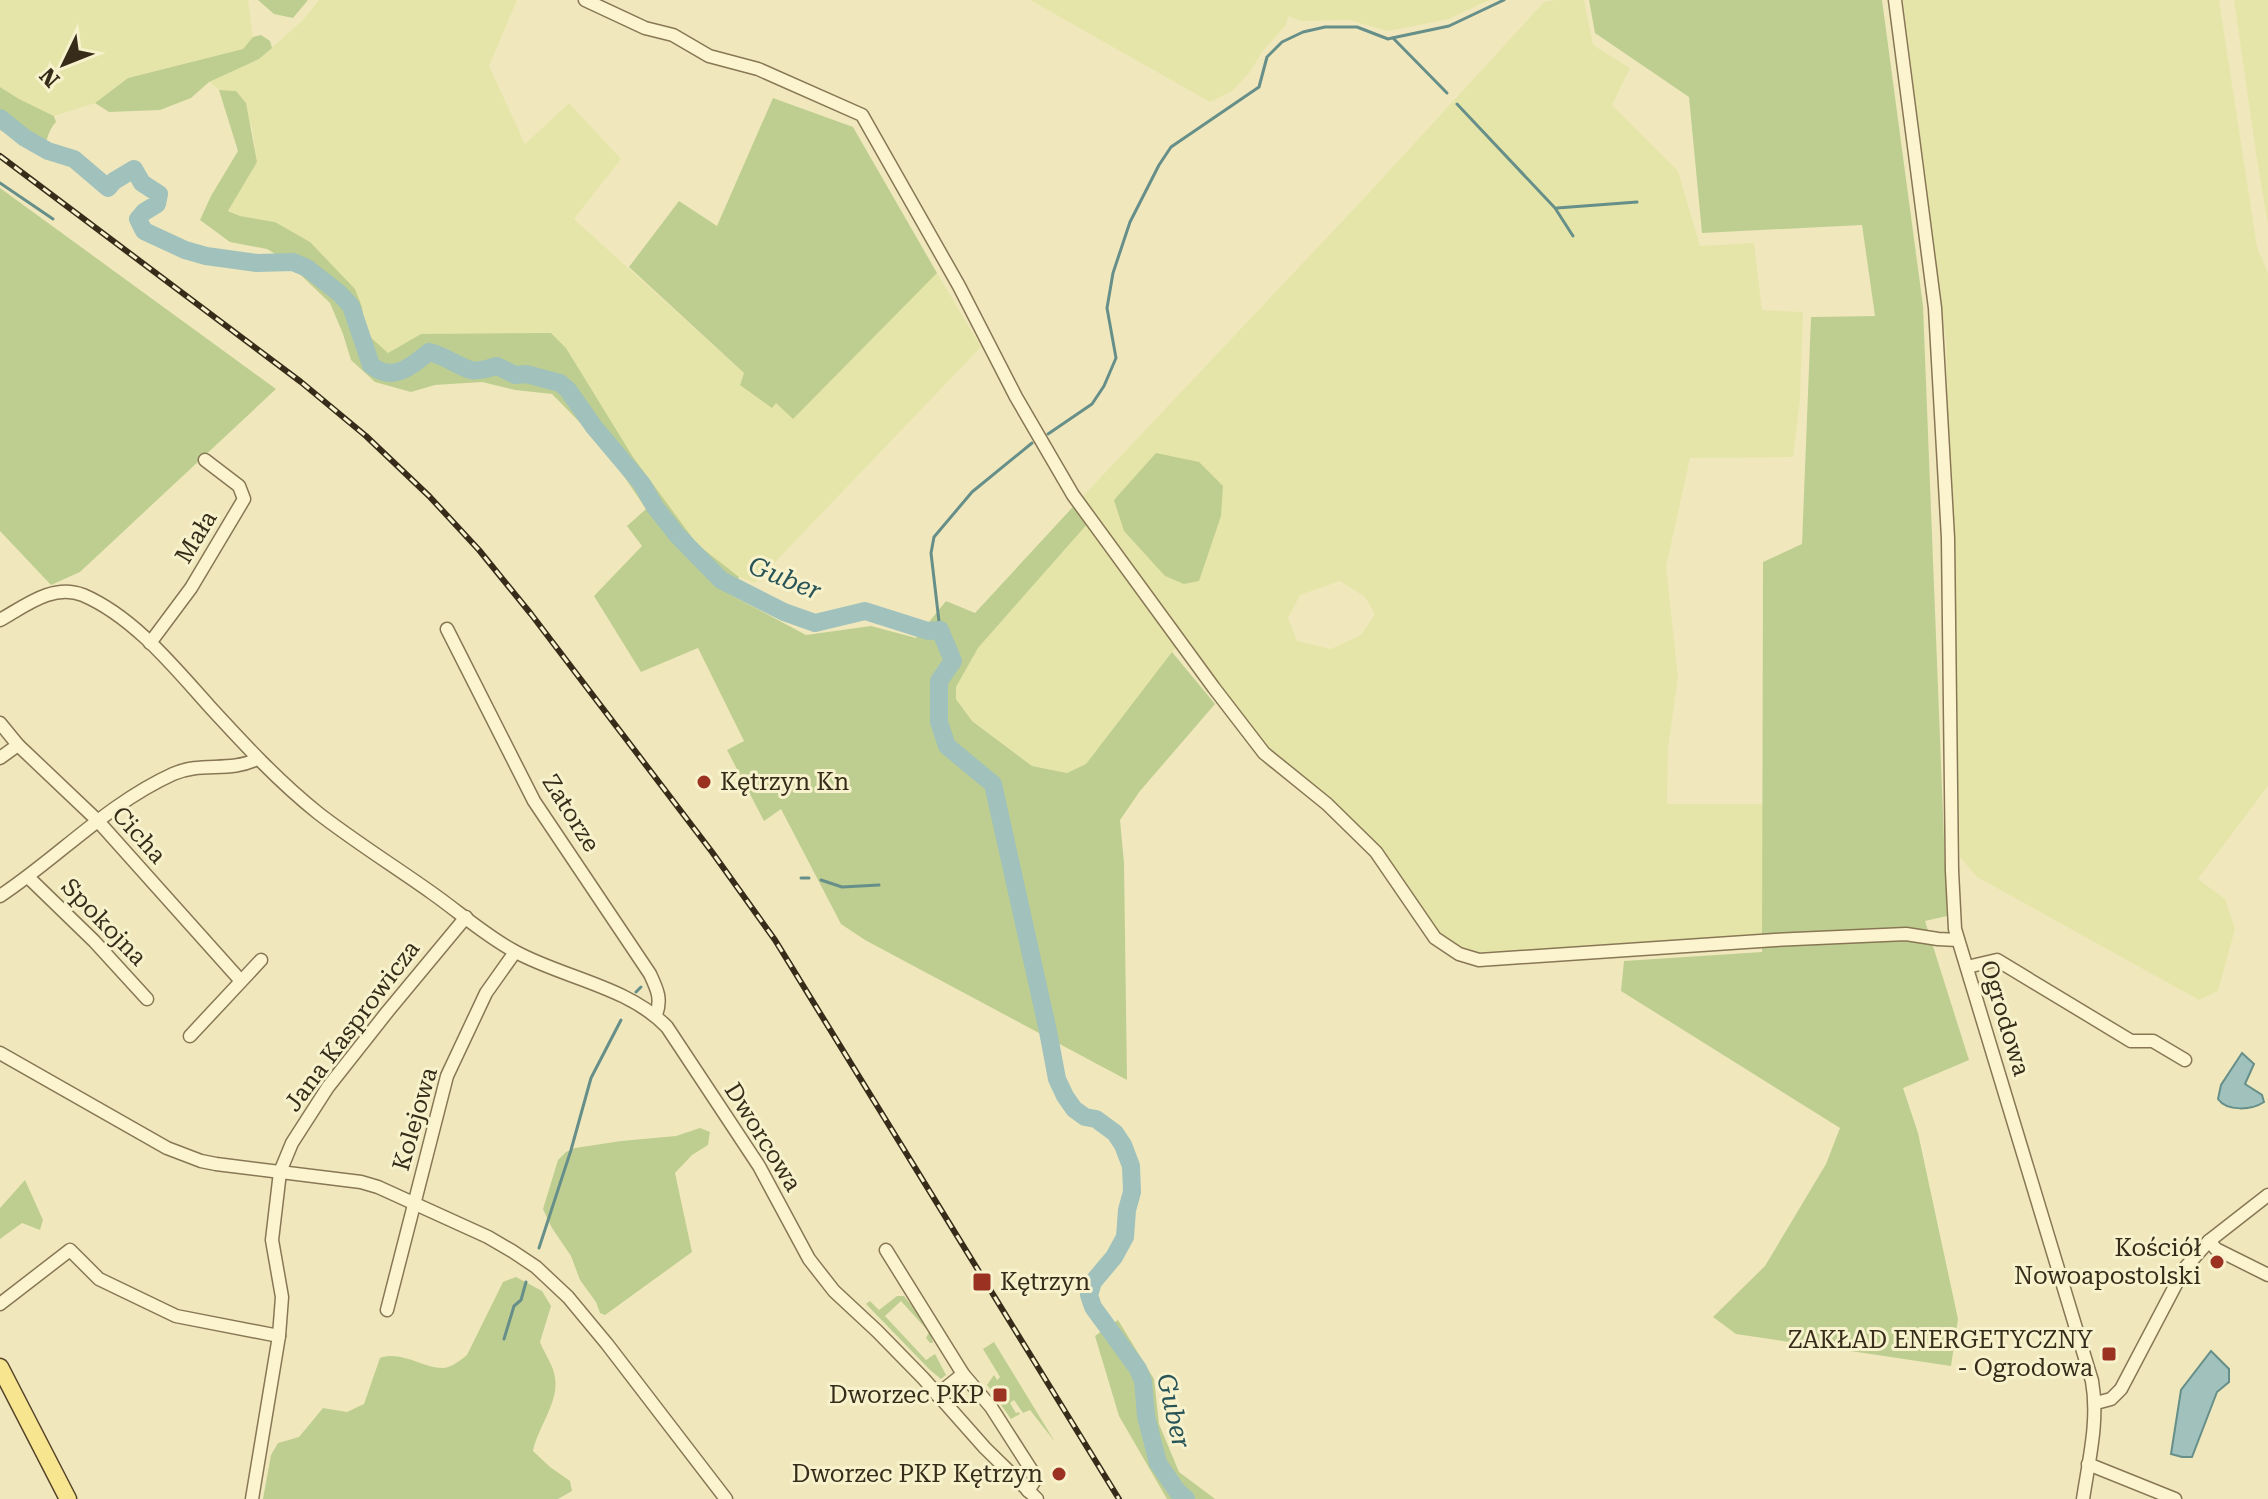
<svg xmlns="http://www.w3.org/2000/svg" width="2268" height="1499" font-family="'Roboto Serif',serif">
  <rect width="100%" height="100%" fill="#f0e8bc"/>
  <g fill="#e6e5a9" fill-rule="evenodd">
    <path d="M0,0H248L253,37L243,49L128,78L95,103L54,116L19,99L0,87Z"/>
    <path d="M319,0H517L489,66L525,144L569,103L621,159L574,219L744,373L740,385L776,403L793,418L937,273L981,347L755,583L739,577L697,544L633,457L566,348L421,334L388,353L366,333L362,307L275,222L240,216L228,210L257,162L252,127L236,91L219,90L209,82L259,59L302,21Z"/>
    <path d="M1030,0H1489L1449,19L1388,31L1349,20L1301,21L1288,16L1286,25L1262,52L1250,72L1232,91L1210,102Z"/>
    <path d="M1555,0H1584L1593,45L1630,68L1612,105L1678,171L1700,246L1754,243L1762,310L1803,312L1800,399L1793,457L1690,458L1666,567L1678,677L1668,748L1667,804H1770L1769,933L1478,954L1455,946L1439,934L1382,854L1261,741L1185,636L1086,764L1067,773L1032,766L972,721L956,699V687L978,648L1096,513L1083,496L1367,195L1544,2ZM1340,581L1365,597L1375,614L1361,635L1331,649L1297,641L1288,618L1300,595Z"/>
    <path d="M1903,0H2219L2257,247L2268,273V786L2198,879L2225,899L2235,929L2218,991L2199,1000L1977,877L1960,857L1946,342Z"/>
    <path d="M2234,0H2268V225L2256,153Z"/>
  </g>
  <g fill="#bece90">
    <path d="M258,0H308L293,18L274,14Z"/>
    <path d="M1589,0H1882L1923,306L1947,916L1925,921L1969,1060L1903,1088L1918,1133L1958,1319L1951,1366L1736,1334L1713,1317L1765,1266L1826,1164L1840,1128L1621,991L1624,961L1762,952L1763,562L1802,544L1811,317L1875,316L1862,225L1702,233L1689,97L1595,33Z"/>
    <path d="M261,35L270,41L272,48L259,59L209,82L191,98L160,110L109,112L95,103L128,78L243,49L253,37Z"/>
    <path d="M0,87L19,99L54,116L56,122C46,132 49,143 39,152L0,130Z"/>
    <path d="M219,90L236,91L246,103L257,162L228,211L240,216L275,222L310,242L355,289L362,307L366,333L388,353L421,334L551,333L566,348L633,457L697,544L739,577L731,595L806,635L871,626L916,638L946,601L975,613L1083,496L1096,514L978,648L956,687V699L972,721L1032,766L1067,773L1086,764L1172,652L1215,704L1140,791L1120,820L1124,863L1127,1080L865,940L841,924L781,809L764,821L727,750L744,741L698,648L641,672L594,596L642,546L627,526L646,509L605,448L552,394L515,390L482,382L435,385L411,392L375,382L351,360L343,334L330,303L284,259L267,249L230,242L200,220L211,196L238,151Z"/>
    <path d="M773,98L853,127L937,273L793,419L776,403L772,408L740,385L744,373L629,267L679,201L717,226Z"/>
    <path d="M0,188L276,389L80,572L51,585L0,531Z"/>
    <path d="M1156,453L1199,462L1223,486L1221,516L1199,581L1184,584L1165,576L1124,531L1114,500Z"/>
    <path d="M700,1128L710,1132L708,1145L692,1155L675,1173L692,1252L605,1315L600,1313L596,1302L580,1280L571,1256L552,1228L543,1209L558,1160L566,1152L575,1148L621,1141L676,1136Z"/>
    <path d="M25,1180L43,1220L40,1230L22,1223L0,1239V1208Z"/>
    <path d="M516,1277L542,1291L551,1306L540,1342C544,1353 554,1366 555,1378C559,1402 538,1427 533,1451L550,1467L570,1481L572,1491L558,1499H263L271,1455L278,1443L299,1437L323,1408L347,1412L364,1404L380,1358C402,1350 424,1369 444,1368C452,1367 461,1360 467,1355L503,1282Z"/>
    <path d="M897,1296H904C915,1311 931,1325 933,1343H930L926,1338L929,1332L901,1301L885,1316L926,1360L935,1354L946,1375L941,1379L930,1370L866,1304L870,1301L879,1310Z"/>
    <path d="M1118,1320L1154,1379L1159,1424L1179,1472L1215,1499H1167L1119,1416L1095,1336Z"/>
    <path d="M994,1342L1055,1442L1030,1410L1023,1413L1014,1400L1010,1403L1016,1413L1019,1412L1020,1414L1011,1419L999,1402L1003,1397L999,1391L994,1393L987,1385L994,1375L997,1380L1000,1377L983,1349Z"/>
  </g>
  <g fill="#a0c1bc" stroke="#678f8a" stroke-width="2">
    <path d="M2242,1053L2254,1064L2245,1084L2262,1095L2264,1102C2252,1110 2227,1112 2218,1099L2221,1085Z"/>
    <path d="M2211,1351L2229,1369V1382L2217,1392L2192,1457H2182L2171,1454L2181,1390Z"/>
  </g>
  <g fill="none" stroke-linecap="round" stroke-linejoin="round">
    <g stroke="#678f8a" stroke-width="3">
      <path d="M1393,38L1447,93"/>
      <path d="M1457,104L1555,208L1573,236"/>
      <path d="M0,183L53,219"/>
      <path d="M1557,208L1637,202"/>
      <path d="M1048,434L1092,404L1104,386L1116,358L1107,308L1113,273L1130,222L1159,165L1171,147L1259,87L1267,57L1282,42L1303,32L1325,27H1357L1388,39L1392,38L1449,26L1504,0"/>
      <path d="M940,630L931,553L934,537L972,492L1032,443"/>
      <path d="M801,878H809"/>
      <path d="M821,880L842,887L879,885"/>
      <path d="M636,992L641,987"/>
      <path d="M539,1248L571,1150L591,1078L621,1020"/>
      <path d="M504,1339L514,1306L521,1300L526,1282"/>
    </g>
    <path stroke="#a0c1bc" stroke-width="18" d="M0,118L25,138L48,151L74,159L108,188L114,181L134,169L142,183L159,194L157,204L144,212L138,219L144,231L185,250L206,256L257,263L293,262L307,268L339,293L351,306L371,365C392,383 411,367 429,352C446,356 457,366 471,370C479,372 489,368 497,366L515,375L526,374L560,383L568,390L594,427L642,484L655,507L677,535L721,580L784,612L815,623L865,611L928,631L940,630L953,661L939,681V722L947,746L993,784L1048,1031L1057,1079L1065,1096L1074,1109L1085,1117L1096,1119L1115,1133L1123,1145L1131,1166L1132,1192L1127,1210L1125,1237L1114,1257L1093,1282L1089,1295L1093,1307L1138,1369L1143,1381L1146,1416L1158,1463L1177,1491L1186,1499"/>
    <defs>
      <g id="minor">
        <path d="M585,0L645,28L673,35L709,56L758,69L862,115L959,286L1016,397L1073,495L1214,688L1264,753L1327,804L1376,852L1435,938L1459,954L1479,960L1775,940L1906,934L1938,939L1958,940"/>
        <path d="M1895,0L1935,308L1948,538L1952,871L1955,929L2092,1381C2099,1420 2089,1459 2083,1499"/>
        <path d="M0,620C25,606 53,583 83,595C134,617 174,667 210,707C244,744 278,781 318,813C354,841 394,866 432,893C459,912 487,937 516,952C564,978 629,987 667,1027L759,1166L809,1259L834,1291L877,1331L923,1378L985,1448L1037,1499"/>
        <path d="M447,629L534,801L650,974C657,989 662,999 656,1015"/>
        <path d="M150,643L191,588L244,499L239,486L205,460"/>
        <path d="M0,723L18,745L97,820L241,981"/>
        <path d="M0,758L18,745"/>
        <path d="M28,877L94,941L147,999"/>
        <path d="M0,896C59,857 107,804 173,774C202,761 229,773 257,759"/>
        <path d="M1967,967L1997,960L2131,1041H2153L2185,1060"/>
        <path d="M190,1036L261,960"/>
        <path d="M0,1053L167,1148L201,1161L216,1164L361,1182L378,1187L488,1237L512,1251L536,1267L568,1297L607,1344L726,1499"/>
        <path d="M2209,1241L2216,1249L2268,1275"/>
        <path d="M886,1250L963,1374L991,1407L1032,1471L1035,1480L1028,1491"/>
        <path d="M0,1304L70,1250L99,1279L176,1316L279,1336"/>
        <path d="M387,1310L447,1076L486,993L515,952"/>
        <path d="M937,1395L963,1374"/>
        <path d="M2096,1403L2111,1399L2121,1389L2184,1269L2209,1241L2268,1195"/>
        <path d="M2088,1464L2175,1499"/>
        <path d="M252,1499L279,1336L282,1297L272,1240L280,1172L292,1143L328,1087L388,1011L466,917"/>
      </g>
      <path id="major" d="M0,1367L68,1499"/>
    </defs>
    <use href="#minor" stroke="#875" stroke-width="15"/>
    <use href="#major" stroke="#55442a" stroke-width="19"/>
    <use href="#minor" stroke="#fbf4cf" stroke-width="12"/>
    <use href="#major" stroke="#f7e590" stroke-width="16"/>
    <defs>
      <path id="rail" d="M0,156L301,382L366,436L429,496L479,550L531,614L712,852L775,940L1119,1499"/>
    </defs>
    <use href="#rail" stroke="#372c1a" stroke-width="6"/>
    <use href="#rail" stroke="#f7f1cc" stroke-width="3" stroke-dasharray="9" stroke-linecap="butt"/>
  </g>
  <g fill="#9b3121" stroke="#f7f1cc" stroke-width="3">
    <circle cx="704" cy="782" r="8"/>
    <circle cx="2217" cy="1262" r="8"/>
    <rect x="972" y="1272" width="20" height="20" rx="4"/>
    <rect x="2101" y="1346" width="16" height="16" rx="4"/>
    <rect x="992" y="1387" width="16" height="16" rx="4"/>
    <circle cx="1059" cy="1474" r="8"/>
  </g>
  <g text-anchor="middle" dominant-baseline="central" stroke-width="6" stroke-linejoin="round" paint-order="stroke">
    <g font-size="24" fill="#372c1a" stroke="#f7f1cc">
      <text transform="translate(196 537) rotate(-59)">Mała</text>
      <text transform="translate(571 813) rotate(58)">Zatorze</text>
      <text transform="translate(139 835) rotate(48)">Cicha</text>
      <text transform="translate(104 922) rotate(46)">Spokojna</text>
      <text transform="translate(2005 1018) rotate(73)">Ogrodowa</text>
      <text transform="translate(352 1026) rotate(-53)">Jana Kasprowicza</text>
      <text transform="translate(415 1119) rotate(-74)">Kolejowa</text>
      <text transform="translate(763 1137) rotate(58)">Dworcowa</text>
    </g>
    <g font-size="24" fill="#372c1a" stroke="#f7f1cc" text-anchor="end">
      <text x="720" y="782" text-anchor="start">Kętrzyn Kn</text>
      <text x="2201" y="1248">Kościół<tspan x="2201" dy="28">Nowoapostolski</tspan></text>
      <text x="1000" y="1282" text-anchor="start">Kętrzyn</text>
      <text x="2093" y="1340">ZAKŁAD ENERGETYCZNY<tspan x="2093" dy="28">- Ogrodowa</tspan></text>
      <text x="984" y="1395">Dworzec PKP</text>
      <text x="1043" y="1474">Dworzec PKP Kętrzyn</text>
    </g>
    <g font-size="26" font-style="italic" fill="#295457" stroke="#f7f1cc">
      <text transform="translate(785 578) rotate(22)">Guber</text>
      <text transform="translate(1174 1411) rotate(77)">Guber</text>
    </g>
  </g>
  <g transform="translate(64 64) rotate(227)" stroke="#f7f1cc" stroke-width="6" paint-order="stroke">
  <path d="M0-6L14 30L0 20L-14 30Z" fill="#372c1a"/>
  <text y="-12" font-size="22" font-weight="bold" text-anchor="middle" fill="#372c1a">N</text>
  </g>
</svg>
